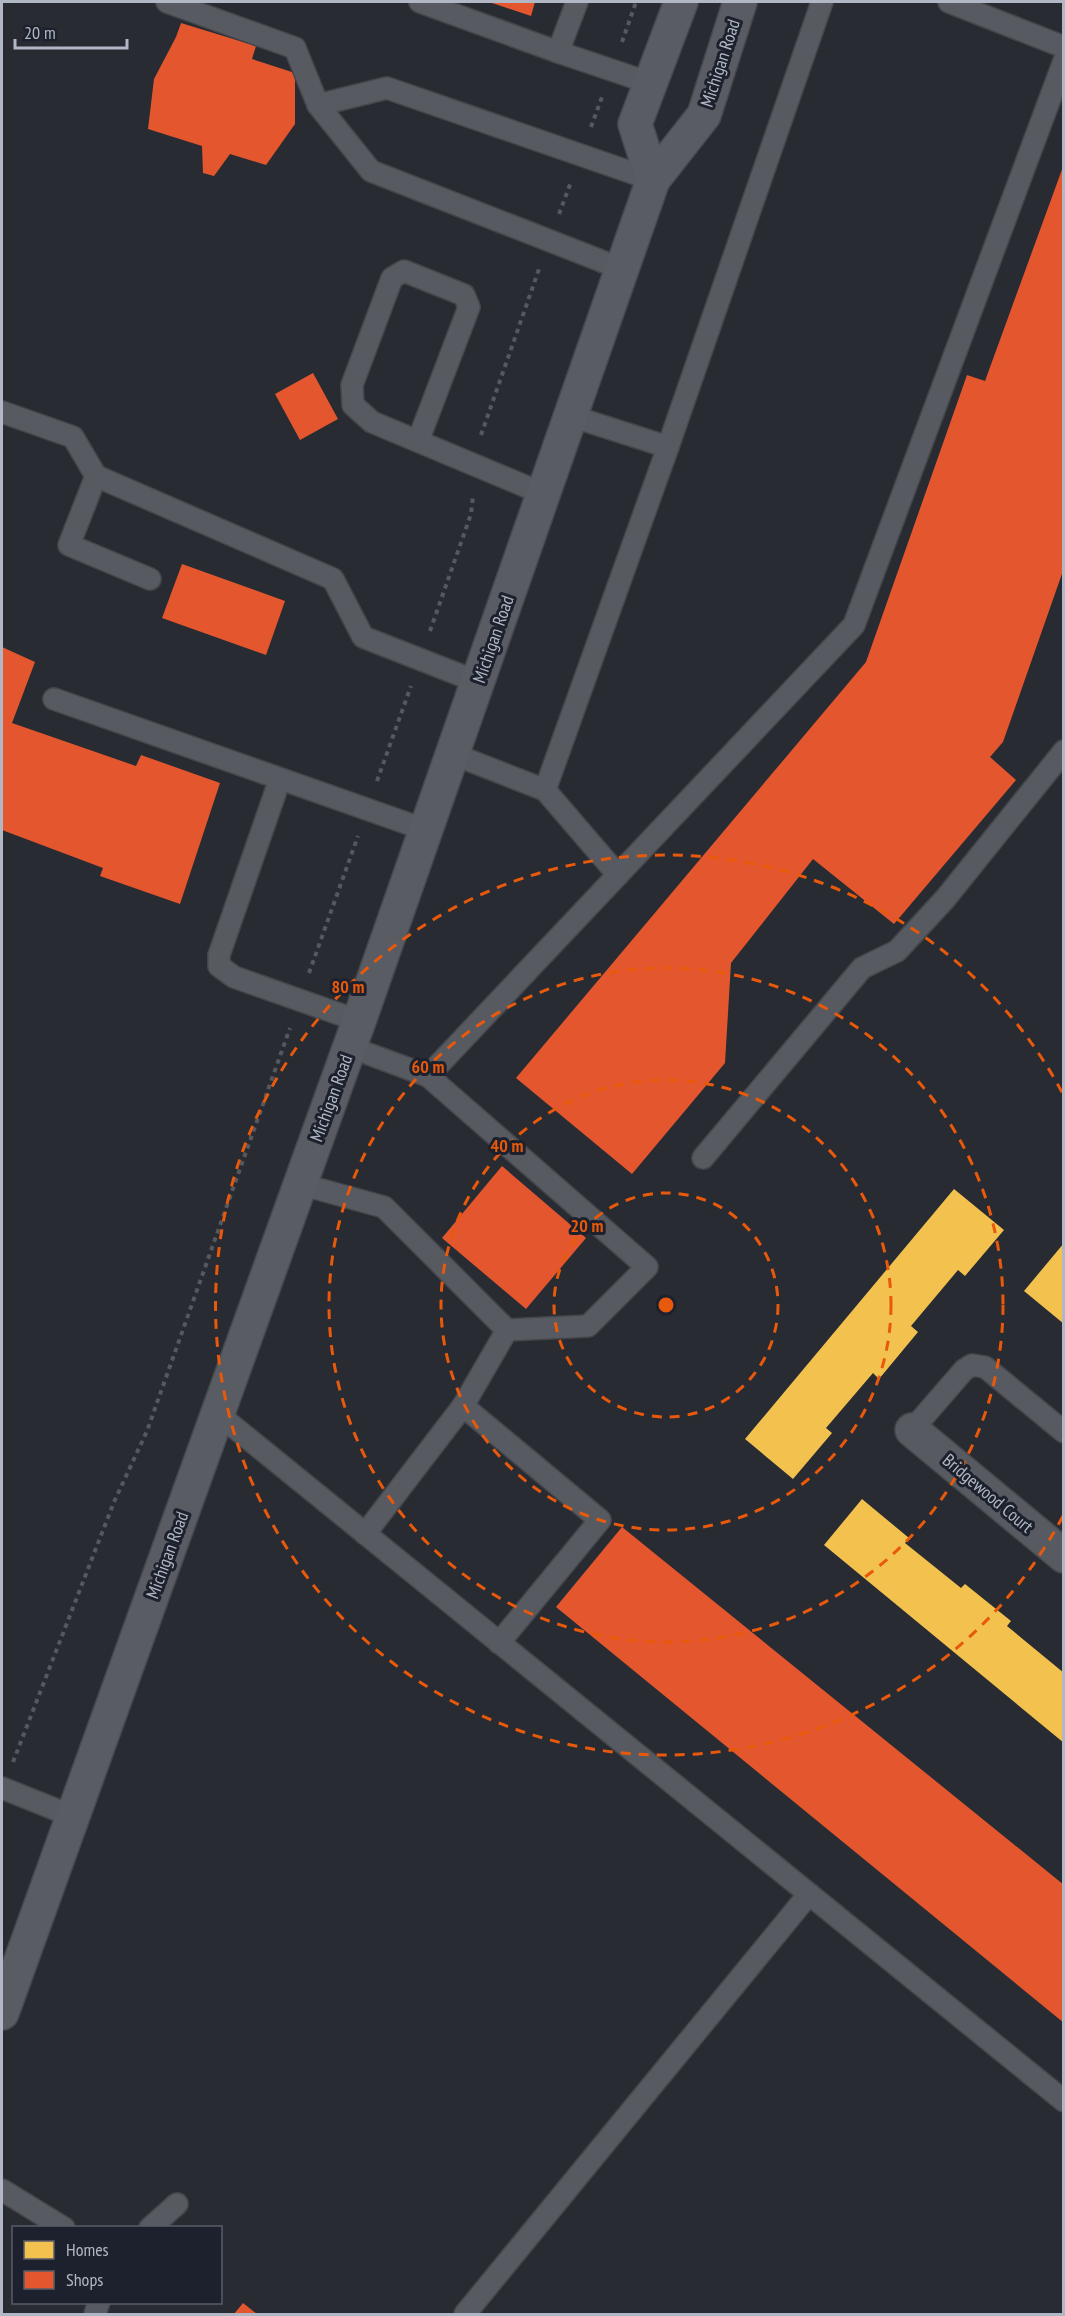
<svg xmlns="http://www.w3.org/2000/svg" width="1065" height="2316" font-family="'PT Sans Narrow',sans-serif">
  <rect width="100%" height="100%" fill="#282b32"/>
  <g fill="#f2c14e">
    <path d="M954,1189L1004,1230L965,1276L958,1270L911,1326L918,1332L879,1379L873,1373L826,1428L832,1433L793,1479L745,1439Z"/>
    <path d="M1064,1243V1324L1024,1291Z"/>
    <path d="M862,1499L909,1538L905,1543L961,1588L965,1584L1011,1621L1007,1626L1064,1673V1743L824,1545Z"/>
  </g>
  <g fill="#e4572e">
    <path d="M489,2H535L531,16Z"/>
    <path d="M181,23L256,46L252,59L295,73V124L266,165L230,154L214,176L203,173L202,146L148,129L154,79L176,37Z"/>
    <path d="M1064,164V568L1003,742L990,757L1016,780L894,924L813,859L731,963L725,1063L632,1174L516,1078L866,662L967,375L985,381Z"/>
    <path d="M313,373L338,419L300,440L275,394Z"/>
    <path d="M182,564L285,601L266,655L162,618Z"/>
    <path d="M2,647L35,662L12,723L136,766L141,755L220,783L180,904L100,876L103,868L2,830Z"/>
    <path d="M502,1166L586,1238L526,1309L442,1238Z"/>
    <path d="M622,1527L1064,1885V2023L556,1607Z"/>
    <path d="M243,2303L257,2314H234Z"/>
  </g>
  <g fill="none" stroke-linecap="round" stroke-linejoin="round">
    <defs>
      <g id="service">
        <path d="M167,2L295,48L318,105L371,171L622,269"/>
        <path d="M420,2L558,52"/>
        <path d="M577,2L558,52L650,83"/>
        <path d="M949,2L1064,47"/>
        <path d="M318,105L387,88L653,180"/>
        <path d="M2,412L73,437L96,476L333,579L363,637L478,682"/>
        <path d="M571,416L668,447"/>
        <path d="M418,441L469,307L464,295L404,271L392,278L352,385L353,405L372,422L544,494"/>
        <path d="M96,476L69,545L150,579"/>
        <path d="M54,699L426,830"/>
        <path d="M453,754L545,790L618,875"/>
        <path d="M280,779L219,955V966L234,977L359,1021"/>
        <path d="M545,790L668,447L822,2"/>
        <path d="M350,1047L428,1076L854,625L1064,61"/>
        <path d="M703,1158L862,968L897,951L945,899L1064,751"/>
        <path d="M300,1184L384,1207L507,1330L588,1326L647,1267L428,1076"/>
        <path d="M218,1414L1064,2101"/>
        <path d="M912,1430L964,1370L972,1365L985,1367L1064,1432"/>
        <path d="M365,1534L463,1406"/>
        <path d="M499,1643L600,1520L463,1406L507,1330"/>
        <path d="M2,1788L72,1816"/>
        <path d="M2,2190L64,2228"/>
        <path d="M150,2228L177,2204"/>
        <path d="M95,2314L99,2302"/>
        <path d="M465,2314L809,1894"/>
      </g>
      <path id="minor" d="M912,1430L1064,1556"/>
      <g id="primary">
        <path d="M653,180L635,124L681,2"/>
        <path d="M2,2013L359,1021L653,180L704,115L740,2"/>
      </g>
    </defs>
    <use href="#service" stroke="#44464b" stroke-width="24"/>
    <use href="#minor" stroke="#44464b" stroke-width="36"/>
    <use href="#primary" stroke="#45484f" stroke-width="36"/>
    <g stroke="#55595f" stroke-width="4" stroke-dasharray="4.5 4.5" stroke-linecap="butt">
      <path d="M622,42L636,2"/>
      <path d="M591,127L602,97"/>
      <path d="M559,214L571,182"/>
      <path d="M481,435L539,269"/>
      <path d="M430,631L471,514L473,496"/>
      <path d="M377,781L411,686"/>
      <path d="M309,973L358,836"/>
      <path d="M13,1762L114,1502L147,1431L290,1028"/>
    </g>
    <use href="#service" stroke="#575a61" stroke-width="21"/>
    <use href="#minor" stroke="#575a61" stroke-width="33"/>
    <use href="#primary" stroke="#595c63" stroke-width="33"/>
  </g>
  <g fill="none" stroke="#e8590c" stroke-width="3" stroke-dasharray="10 8">
    <circle cx="666" cy="1305" r="112"/>
    <circle cx="666" cy="1305" r="225"/>
    <circle cx="666" cy="1305" r="337"/>
    <path d="M1063 1516A450 450 0 1 1 1063 1094"/>
  </g>
  <g text-anchor="middle" dominant-baseline="central" stroke-width="6" stroke-linejoin="round" paint-order="stroke">
    <g font-size="18" fill="#b1b7c4" stroke="#1c212d">
      <text transform="translate(720 63) rotate(-72)">Michigan Road</text>
      <text transform="translate(493 639) rotate(-71)">Michigan Road</text>
      <text transform="translate(331 1098) rotate(-70)">Michigan Road</text>
      <text transform="translate(988 1493) rotate(40)">Bridgewood Court</text>
      <text transform="translate(167 1555) rotate(-70)">Michigan Road</text>
    </g>
  </g>
  <circle cx="666" cy="1305" r="9" fill="#e8590c" stroke="#1c212d" stroke-width="3"/>
  <g font-size="18" text-anchor="middle" font-weight="bold" fill="#e8590c" stroke="#1c212d" stroke-width="6" stroke-linejoin="round" paint-order="stroke">
    <text x="348" y="993">80 m</text>
    <text x="428" y="1073">60 m</text>
    <text x="507" y="1152">40 m</text>
    <text x="587" y="1232">20 m</text>
  </g>
  <rect width="1065" height="2316" fill="none" stroke="#b1b7c4" stroke-width="6"/>
  <rect x="12" y="2226" width="210" height="78" fill="#1c212d" stroke="#585d69" stroke-width="1.5"/>
  <rect x="24" y="2241" width="30" height="18" fill="#f2c14e" stroke="#585d69" stroke-width="1.5"/>
  <text x="66" y="2256" font-size="18" fill="#b1b7c4">Homes</text>
  <rect x="24" y="2271" width="30" height="18" fill="#e4572e" stroke="#585d69" stroke-width="1.5"/>
  <text x="66" y="2286" font-size="18" fill="#b1b7c4">Shops</text>
  <path d="M15 39v9h112v-9" fill="none" stroke="#b1b7c4" stroke-width="3"/>
  <text x="24" y="39" font-size="18" fill="#b1b7c4" stroke="#1c212d" stroke-width="4.5" paint-order="stroke">20 m</text>
</svg>
